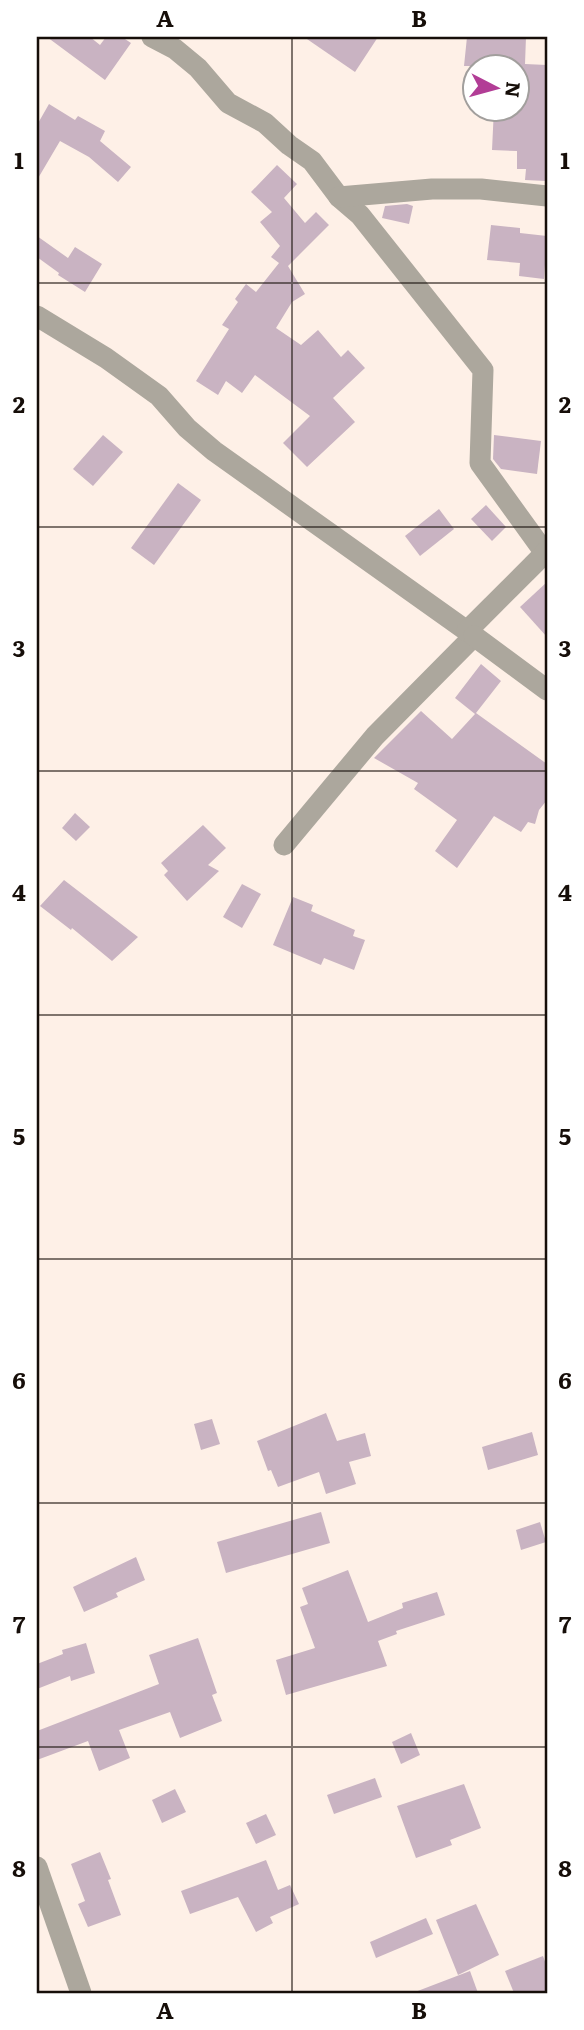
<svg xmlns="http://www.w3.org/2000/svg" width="584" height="2030" font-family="Literata,serif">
  <rect width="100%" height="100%" fill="#fef0e7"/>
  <g fill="#c9b3c2">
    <path d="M47,37H90L100,45L106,37H122L131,43L105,80Z"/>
    <path d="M304,37H378L355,72Z"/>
    <path d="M467,37H526L525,64L547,65L546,181L525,180L526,169H517V151L492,150L494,108H517V66H464Z"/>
    <path d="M49,104L75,120L78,116L105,131L100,141L131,167L118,182L89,157L60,141L37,180V125Z"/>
    <path d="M277,165L297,184L284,198L305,223L316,212L329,225L288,266L305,294L292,302L276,328L301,345L318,330L341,357L348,350L365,368L333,398L355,422L307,467L283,443L310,416L255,375L242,393L226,381L218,395L196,381L229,329L222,325L238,302L235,299L246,284L256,292L279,263L271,257L280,246L260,222L272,212L251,192Z"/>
    <path d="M407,204L413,206L409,224L382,218L385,206Z"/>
    <path d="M491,225L520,228V233L547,236L544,279L519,276L520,263L487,260Z"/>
    <path d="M37,236L68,258L75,247L102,264L85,292L58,275L59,273L37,257Z"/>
    <path d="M103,435L123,452L93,486L73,469Z"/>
    <path d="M494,435L541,441L537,474L501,469L493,459Z"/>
    <path d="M178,483L201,500L154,565L131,548Z"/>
    <path d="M486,505L506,527L492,541L471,519Z"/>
    <path d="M439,509L454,529L420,556L405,536Z"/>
    <path d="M547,582V637L520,607Z"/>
    <path d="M481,664L501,681L476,713L547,764V800L539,810L535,824L528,822L521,832L494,816L457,868L435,851L457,820L414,789L418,783L374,758L421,711L452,739L475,714L455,698Z"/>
    <path d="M75,813L90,827L76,841L62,828Z"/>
    <path d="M203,825L226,848L208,865L219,871L187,901L164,875L168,871L161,863Z"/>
    <path d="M64,880L138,937L112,961L72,928L71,930L40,906Z"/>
    <path d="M242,884L261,894L242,928L223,917Z"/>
    <path d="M293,897L313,905L311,911L355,930L353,936L365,940L354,970L324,958L321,965L273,945Z"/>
    <path d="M326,1413L337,1441L365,1433L371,1456L349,1462L356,1484L326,1494L319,1472L278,1487L271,1470L268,1471L257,1441Z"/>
    <path d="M212,1419L220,1444L201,1450L194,1424Z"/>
    <path d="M532,1432L538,1455L488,1470L482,1447Z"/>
    <path d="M321,1512L330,1543L226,1573L217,1542Z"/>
    <path d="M540,1522L546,1542L521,1550L516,1530Z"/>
    <path d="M136,1557L145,1580L116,1593L118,1597L84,1612L73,1587Z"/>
    <path d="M348,1570L368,1622L403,1608L402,1603L437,1592L445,1615L396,1631L397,1634L378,1641L387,1666L286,1695L276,1660L315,1648L300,1607L308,1604L302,1588Z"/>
    <path d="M198,1638L217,1693L212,1695L222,1721L180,1738L170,1712L119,1730L130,1758L99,1771L88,1741L37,1760V1731L159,1684L149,1655Z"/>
    <path d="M86,1643L95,1673L71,1681L70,1676L37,1689V1664L63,1654L62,1650Z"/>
    <path d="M411,1733L420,1755L401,1764L392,1742Z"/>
    <path d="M375,1778L382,1797L334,1814L327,1795Z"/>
    <path d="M464,1784L481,1828L450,1840L452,1845L416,1858L397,1806Z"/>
    <path d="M175,1789L186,1812L162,1823L152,1800Z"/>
    <path d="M266,1814L276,1835L256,1844L246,1823Z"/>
    <path d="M100,1852L111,1879L108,1880L121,1915L88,1927L78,1904L85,1901L71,1864Z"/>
    <path d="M266,1860L278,1890L290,1885L299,1904L270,1917L273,1923L256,1932L238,1897L190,1914L181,1891Z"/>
    <path d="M476,1904L499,1955L458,1975L436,1920Z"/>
    <path d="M426,1918L433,1934L376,1958L370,1942Z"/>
    <path d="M543,1956L547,1967V1993H514L505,1971Z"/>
    <path d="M470,1971L478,1993H416L415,1992Z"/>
  </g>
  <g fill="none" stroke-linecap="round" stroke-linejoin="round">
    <g stroke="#aca79d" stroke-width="21">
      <path d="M152,37L175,49L198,68L228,103L265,123L289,145L312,161L339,197L360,215L483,370L480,463L545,553"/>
      <path d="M339,197L432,189H481L547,196"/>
      <path d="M37,316L106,358L159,396L187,428L214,451L474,636L375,736L284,845"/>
      <path d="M467,631L547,551"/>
      <path d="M474,636L547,690"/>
      <path d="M37,1867L81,1993"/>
    </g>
  </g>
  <path fill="none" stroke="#160e09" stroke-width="2" stroke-opacity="0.55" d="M292,37V1993M37,283H547M37,527H547M37,771H547M37,1015H547M37,1259H547M37,1503H547M37,1747H547"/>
  <rect width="584" height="2030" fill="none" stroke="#ffffff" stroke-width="77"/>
  <g transform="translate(496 88) rotate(96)"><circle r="33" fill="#ffffff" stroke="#a29f9d" stroke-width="2"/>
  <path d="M0-5L12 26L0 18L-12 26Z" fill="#b23d96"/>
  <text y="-10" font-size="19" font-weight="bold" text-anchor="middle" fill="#160e09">N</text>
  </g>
  <rect x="38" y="38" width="508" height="1954" fill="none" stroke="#160e09" stroke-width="2.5"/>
  <g font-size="23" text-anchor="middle" font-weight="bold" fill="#160e09">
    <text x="165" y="27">A</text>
    <text x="419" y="27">B</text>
    <text x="19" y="169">1</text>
    <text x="565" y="169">1</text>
    <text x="19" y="413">2</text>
    <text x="565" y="413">2</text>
    <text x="19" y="657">3</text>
    <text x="565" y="657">3</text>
    <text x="19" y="901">4</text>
    <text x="565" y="901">4</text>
    <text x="19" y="1145">5</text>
    <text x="565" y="1145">5</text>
    <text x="19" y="1389">6</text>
    <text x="565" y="1389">6</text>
    <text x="19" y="1633">7</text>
    <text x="565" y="1633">7</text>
    <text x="19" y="1877">8</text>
    <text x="565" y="1877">8</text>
    <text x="165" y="2019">A</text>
    <text x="419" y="2019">B</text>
  </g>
</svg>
